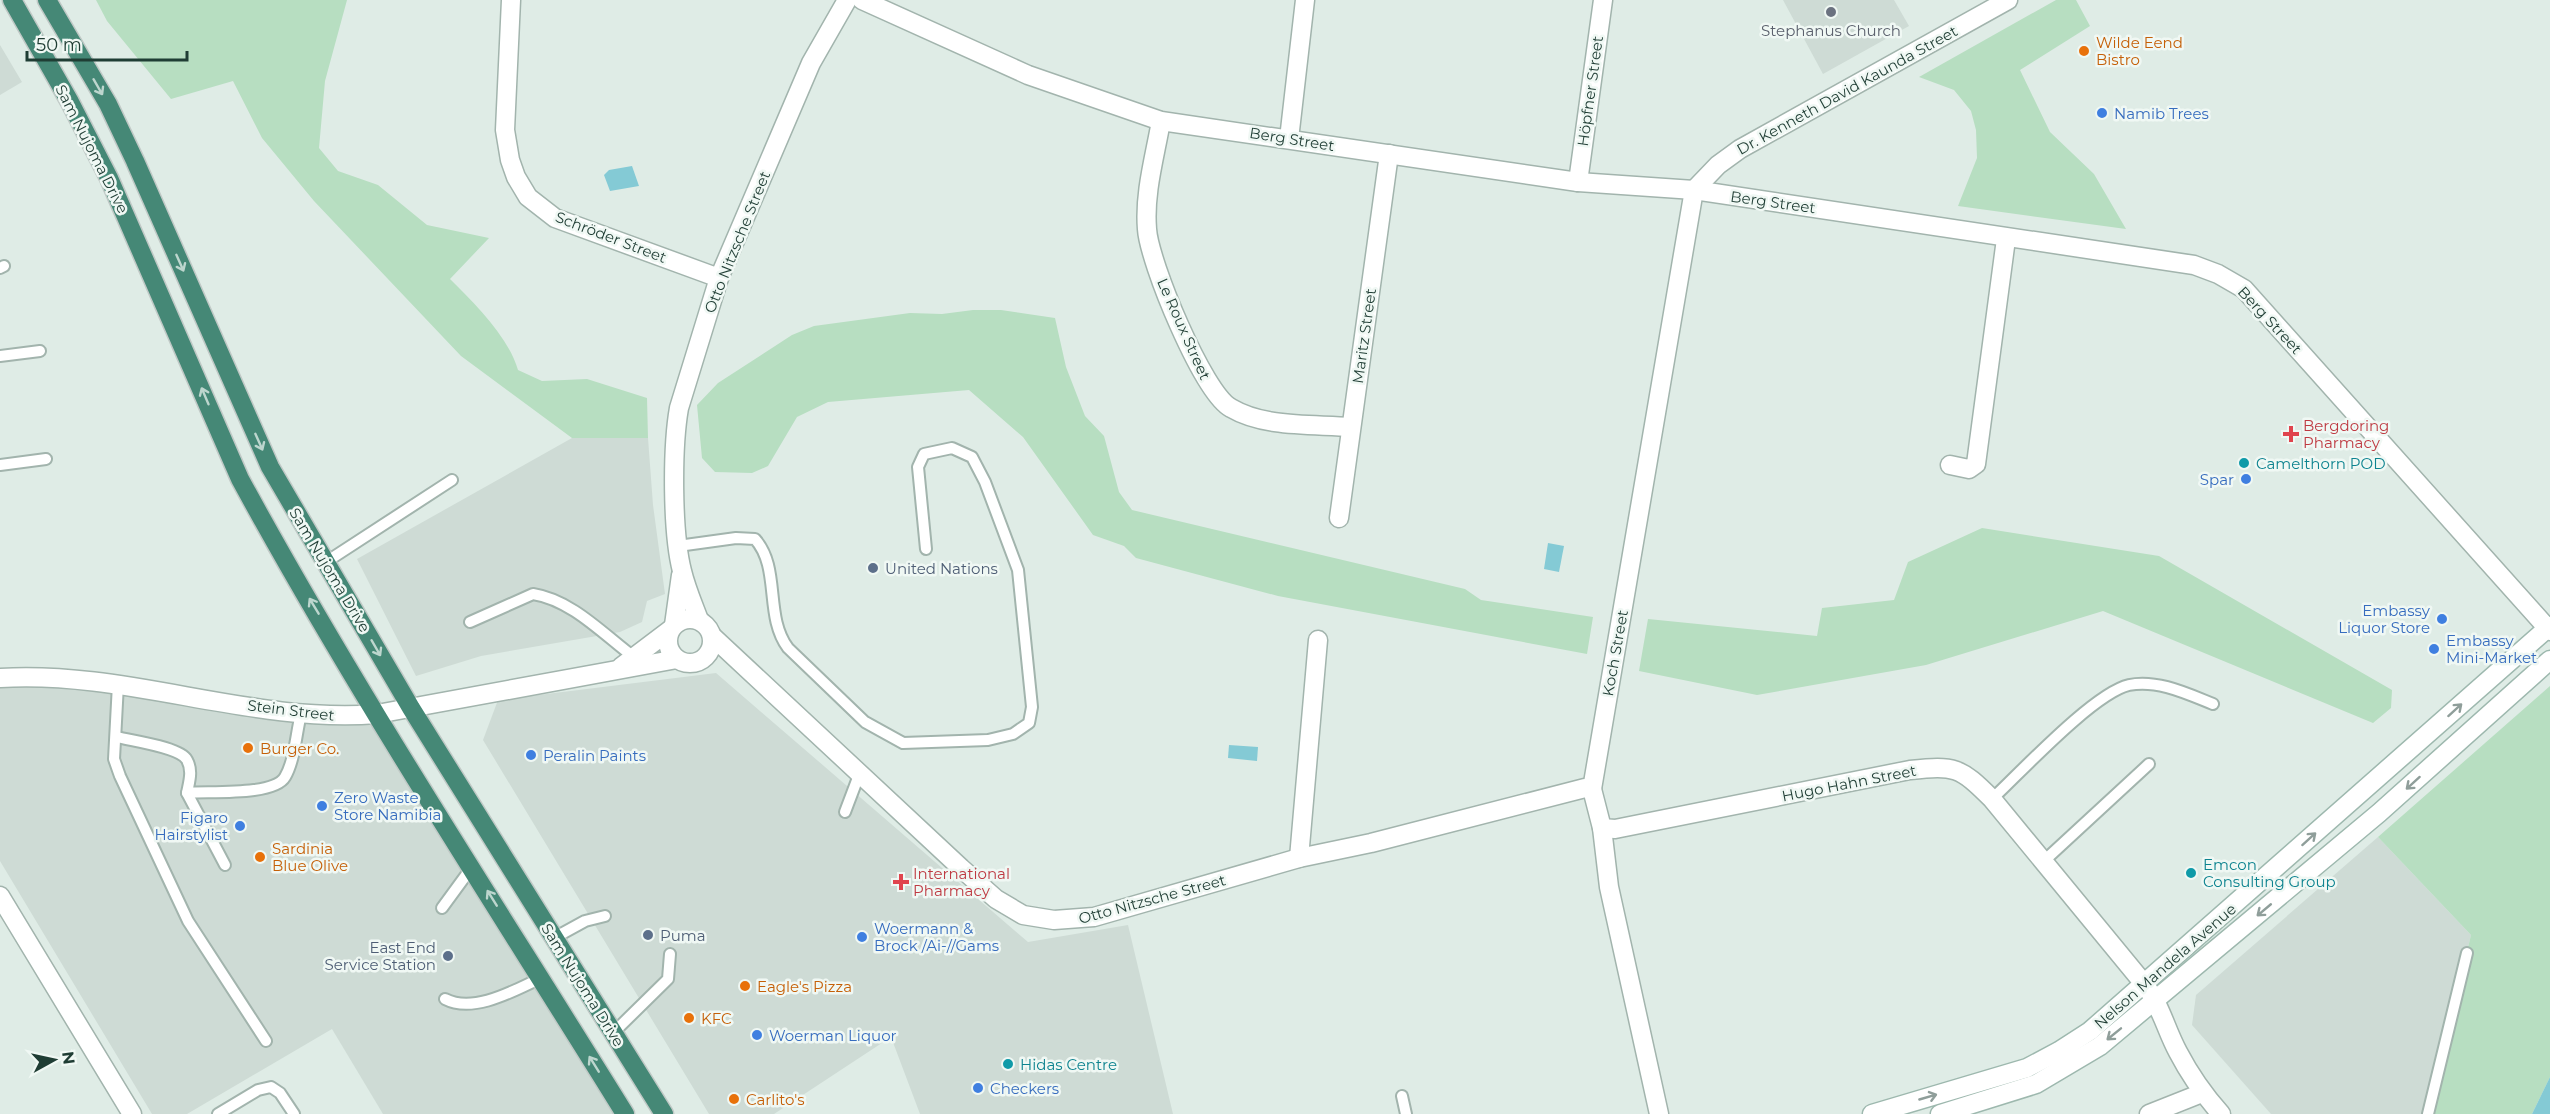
<svg xmlns="http://www.w3.org/2000/svg" width="2550" height="1114" font-family="Montserrat,sans-serif">
  <rect width="100%" height="100%" fill="#dfece6"/>
  <g fill="#cedbd5">
    <path d="M1783,0H1894L1909,26L1823,74Z"/>
    <path d="M0,45L22,82L0,95Z"/>
    <path d="M572,438H648L653,505L665,594L647,601L642,622L620,632L481,656L416,676L357,559Z"/>
    <path d="M716,673L1028,942L1128,925L1173,1114H920L891,1037L774,1114H709L483,740L498,700Z"/>
    <path d="M0,679L377,714L623,1114H383L332,1029L187,1114H152L0,861Z"/>
    <path d="M2378,837L2471,935L2428,1114H2271L2192,1025L2196,995Z"/>
  </g>
  <g fill="#b7dec1">
    <path d="M96,0H347L325,81L319,148L338,171L378,185L427,225L489,238L450,279C475,304 508,336 518,370L542,381L587,379L647,398L648,438H572L461,356L314,201L262,138L233,81L171,99L107,21Z"/>
    <path d="M2056,0H2076L2090,26L2020,70L2050,132L2094,174L2126,229L1958,206L1977,158L1976,130L1971,111L1954,90L1919,77Z"/>
    <path d="M973,310H1001L1055,318L1066,367L1085,416L1104,436L1119,492L1132,510L1465,589L1481,600L1593,617L1587,654L1278,596L1136,558L1124,546L1093,535L1023,437L969,390L828,402L797,417L768,466L752,473L715,472L702,458L697,405L718,383L792,335L814,326L910,313L942,314Z"/>
    <path d="M1982,528L2159,556L2392,690L2391,708L2373,723L2103,611L1926,665L1757,695L1639,671L1648,619L1817,636L1822,608L1894,600L1908,562Z"/>
    <path d="M2550,686V1077L2532,1114H2428L2471,935L2378,837Z"/>
  </g>
  <g fill="#84cad5">
    <path d="M632,166L639,186L610,191L604,175L609,170Z"/>
    <path d="M1548,543L1564,546L1559,572L1544,569Z"/>
    <path d="M1229,745L1258,747L1257,761L1228,758Z"/>
    <path d="M2550,1077V1114H2532Z"/>
  </g>
  <g fill="none" stroke-linecap="round" stroke-linejoin="round">
    <defs>
      <g id="service">
        <path d="M0,268L4,266"/>
        <path d="M0,356L40,351"/>
        <path d="M0,465L46,459"/>
        <path d="M678,546L736,538L755,539C781,568 764,616 788,648L865,722L903,743L988,740L1013,734L1029,723L1032,707L1018,570L985,482L972,457L952,448L924,454L918,467L926,549"/>
        <path d="M326,562L452,480"/>
        <path d="M470,622L533,594C572,600 604,635 635,658"/>
        <path d="M118,684L114,759L120,776L188,921L266,1041"/>
        <path d="M117,737C132,741 180,747 187,760C193,771 189,782 187,793C209,791 274,796 285,777C295,760 296,733 301,714"/>
        <path d="M187,793L225,865"/>
        <path d="M1992,799C2021,772 2094,693 2129,685C2157,679 2188,694 2213,704"/>
        <path d="M845,812L859,775"/>
        <path d="M2045,860L2149,764"/>
        <path d="M442,908L472,867"/>
        <path d="M554,938L585,921L605,916"/>
        <path d="M445,999C474,1014 515,990 541,978"/>
        <path d="M613,1033L668,979L670,954"/>
        <path d="M1402,1096L1406,1114"/>
        <path d="M218,1114L258,1090L271,1087L280,1093L294,1114"/>
        <path d="M2428,1114L2467,953"/>
      </g>
      <g id="minor">
        <path d="M511,0L505,130L510,160L516,177L528,197L555,218L719,278"/>
        <path d="M1161,121C1155,156 1144,193 1147,229C1149,262 1203,393 1231,408C1265,428 1313,424 1351,427"/>
        <path d="M1289,139L1305,0"/>
        <path d="M1578,182L1603,0"/>
        <path d="M1950,465L1969,469L1976,464L2006,239"/>
        <path d="M1339,518L1389,154"/>
        <path d="M1592,789L1694,190"/>
        <path d="M1602,828L1609,887L1659,1114"/>
        <path d="M1299,858L1318,640"/>
        <path d="M0,896L132,1114"/>
        <path d="M2149,1114L2202,1093"/>
      </g>
      <g id="tertiary">
        <path d="M862,0L1028,75L1161,121L1578,182L1694,190L2194,265L2218,274L2244,289L2550,631"/>
        <path d="M1694,190L1718,165L1740,149L2008,0"/>
        <circle cx="690" cy="641" r="22"/>
        <path d="M699,620C693,604 686,588 682,571C672,532 672,448 679,408L719,278L811,63L847,0"/>
        <path d="M674,625L681,575"/>
        <path d="M712,636L961,868L996,899L1023,915L1054,920L1094,917L1299,858L1371,843L1585,788L1592,789L1602,828L1615,829L1910,770C1955,765 1960,767 1992,799L2145,985C2161,1006 2166,1030 2178,1052C2190,1075 2204,1095 2221,1114"/>
        <path d="M621,667L670,630"/>
        <path d="M0,678C128,670 250,724 377,714L677,659"/>
      </g>
      <g id="secondary">
        <path d="M1872,1114L2027,1068L2059,1051L2090,1031L2550,626"/>
        <path d="M1940,1114L2036,1084L2100,1046L2379,813L2550,660"/>
      </g>
      <g id="trunk">
        <path d="M12,0L70,102L109,178L240,479C358,696 495,904 625,1114"/>
        <path d="M47,0L108,104L135,161L270,467L411,708L664,1114"/>
      </g>
    </defs>
    <use href="#service" stroke="#a2b4ad" stroke-width="14"/>
    <use href="#minor" stroke="#a2b4ad" stroke-width="21"/>
    <use href="#tertiary" stroke="#a2b4ad" stroke-width="21"/>
    <use href="#secondary" stroke="#9db8ae" stroke-width="21"/>
    <use href="#trunk" stroke="#c0c9c6" stroke-width="21"/>
    <use href="#service" stroke="#fff" stroke-width="10"/>
    <use href="#minor" stroke="#fff" stroke-width="18"/>
    <use href="#tertiary" stroke="#fff" stroke-width="18"/>
    <use href="#secondary" stroke="#fff" stroke-width="18"/>
    <use href="#trunk" stroke="#458876" stroke-width="18"/>
  </g>
  <defs><path id="oneway-shaft" d="M-6 0H5M1.5-3L5.5 0L1.5 3" fill="none" stroke-width="1.6" stroke-linecap="round" stroke-linejoin="round" transform="scale(1.5)"/></defs>
  <g stroke="#bdd6ce">
    <use href="#oneway-shaft" transform="translate(98 87) rotate(60)"/>
    <use href="#oneway-shaft" transform="translate(180 263) rotate(66)"/>
    <use href="#oneway-shaft" transform="translate(205 396) rotate(-113)"/>
    <use href="#oneway-shaft" transform="translate(259 442) rotate(66)"/>
    <use href="#oneway-shaft" transform="translate(314 606) rotate(-121)"/>
    <use href="#oneway-shaft" transform="translate(376 648) rotate(60)"/>
    <use href="#oneway-shaft" transform="translate(492 898) rotate(-122)"/>
    <use href="#oneway-shaft" transform="translate(594 1064) rotate(-122)"/>
  </g>
  <g stroke="#8f9e9a">
    <use href="#oneway-shaft" transform="translate(2455 710) rotate(-42)"/>
    <use href="#oneway-shaft" transform="translate(2413 783) rotate(138)"/>
    <use href="#oneway-shaft" transform="translate(2309 839) rotate(-42)"/>
    <use href="#oneway-shaft" transform="translate(2264 910) rotate(140)"/>
    <use href="#oneway-shaft" transform="translate(2114 1034) rotate(141)"/>
    <use href="#oneway-shaft" transform="translate(1928 1097) rotate(-16)"/>
  </g>
  <circle fill="#6b7280" stroke="#f0f8f4" stroke-width="2" cx="1831" cy="12" r="6"/>
  <g fill="#e8710a" stroke="#f0f8f4" stroke-width="2">
    <circle cx="2084" cy="51" r="6"/>
    <circle cx="248" cy="748" r="6"/>
    <circle cx="260" cy="857" r="6"/>
    <circle cx="745" cy="986" r="6"/>
    <circle cx="689" cy="1018" r="6"/>
    <circle cx="734" cy="1099" r="6"/>
  </g>
  <g fill="#3f7fe0" stroke="#f0f8f4" stroke-width="2">
    <circle cx="2102" cy="113" r="6"/>
    <circle cx="2246" cy="479" r="6"/>
    <circle cx="2442" cy="619" r="6"/>
    <circle cx="2434" cy="649" r="6"/>
    <circle cx="531" cy="755" r="6"/>
    <circle cx="322" cy="806" r="6"/>
    <circle cx="240" cy="826" r="6"/>
    <circle cx="862" cy="937" r="6"/>
    <circle cx="757" cy="1035" r="6"/>
    <circle cx="978" cy="1088" r="6"/>
  </g>
  <g fill="#e0444e" stroke="#f0f8f4" stroke-width="2">
    <path d="M2288 425h6v6h6v6h-6v6h-6v-6h-6v-6h6z"/>
    <path d="M898 873h6v6h6v6h-6v6h-6v-6h-6v-6h6z"/>
  </g>
  <g fill="#0f9aa8" stroke="#f0f8f4" stroke-width="2">
    <circle cx="2244" cy="463" r="6"/>
    <circle cx="2191" cy="873" r="6"/>
    <circle cx="1008" cy="1064" r="6"/>
  </g>
  <g fill="#5c6f8a" stroke="#f0f8f4" stroke-width="2">
    <circle cx="873" cy="568" r="6"/>
    <circle cx="648" cy="935" r="6"/>
    <circle cx="448" cy="956" r="6"/>
  </g>
  <g text-anchor="middle" dominant-baseline="central" stroke-width="5" stroke-linejoin="round" paint-order="stroke">
    <g font-size="15" fill="#5b616d" stroke="#f0f8f4">
      <text x="1831" y="30">Stephanus Church</text>
    </g>
    <g font-size="15" fill="#c56008" stroke="#f0f8f4" text-anchor="start">
      <text x="2096" y="42">Wilde Eend<tspan x="2096" dy="17">Bistro</tspan></text>
      <text x="260" y="748">Burger Co.</text>
      <text x="272" y="848">Sardinia<tspan x="272" dy="17">Blue Olive</tspan></text>
      <text x="757" y="986">Eagle's Pizza</text>
      <text x="701" y="1018">KFC</text>
      <text x="746" y="1099">Carlito's</text>
    </g>
    <g font-size="15" fill="#1f3d34" stroke="#f0f8f4">
      <text transform="translate(1847 90) rotate(-29)">Dr. Kenneth David Kaunda Street</text>
      <text transform="translate(1590 91) rotate(-82)">Höpfner Street</text>
      <text transform="translate(1292 139) rotate(9)">Berg Street</text>
      <text transform="translate(92 149) rotate(63)">Sam Nujoma Drive</text>
      <text transform="translate(1773 202) rotate(8)">Berg Street</text>
      <text transform="translate(611 237) rotate(21)">Schröder Street</text>
      <text transform="translate(737 242) rotate(-68)">Otto Nitzsche Street</text>
      <text transform="translate(2270 320) rotate(47)">Berg Street</text>
      <text transform="translate(1184 329) rotate(66)">Le Roux Street</text>
      <text transform="translate(1364 336) rotate(-82)">Maritz Street</text>
      <text transform="translate(330 570) rotate(59)">Sam Nujoma Drive</text>
      <text transform="translate(1615 653) rotate(-80)">Koch Street</text>
      <text transform="translate(291 710) rotate(7)">Stein Street</text>
      <text transform="translate(1849 783) rotate(-11)">Hugo Hahn Street</text>
      <text transform="translate(1152 899) rotate(-15)">Otto Nitzsche Street</text>
      <text transform="translate(2165 966) rotate(-41)">Nelson Mandela Avenue</text>
      <text transform="translate(583 985) rotate(58)">Sam Nujoma Drive</text>
    </g>
    <g font-size="15" fill="#366cbe" stroke="#f0f8f4" text-anchor="start">
      <text x="2114" y="113">Namib Trees</text>
      <text x="2234" y="479" text-anchor="end">Spar</text>
      <text x="2430" y="610" text-anchor="end">Embassy<tspan x="2430" dy="17">Liquor Store</tspan></text>
      <text x="2446" y="640">Embassy<tspan x="2446" dy="17">Mini-Market</tspan></text>
      <text x="543" y="755">Peralin Paints</text>
      <text x="334" y="797">Zero Waste<tspan x="334" dy="17">Store Namibia</tspan></text>
      <text x="228" y="817" text-anchor="end">Figaro<tspan x="228" dy="17">Hairstylist</tspan></text>
      <text x="874" y="928">Woermann &amp;<tspan x="874" dy="17">Brock /Ai-//Gams</tspan></text>
      <text x="769" y="1035">Woerman Liquor</text>
      <text x="990" y="1088">Checkers</text>
    </g>
    <g font-size="15" fill="#be3a42" stroke="#f0f8f4" text-anchor="start">
      <text x="2303" y="425">Bergdoring<tspan x="2303" dy="17">Pharmacy</tspan></text>
      <text x="913" y="873">International<tspan x="913" dy="17">Pharmacy</tspan></text>
    </g>
    <g font-size="15" fill="#0d838f" stroke="#f0f8f4" text-anchor="start">
      <text x="2256" y="463">Camelthorn POD</text>
      <text x="2203" y="864">Emcon<tspan x="2203" dy="17">Consulting Group</tspan></text>
      <text x="1020" y="1064">Hidas Centre</text>
    </g>
    <g font-size="15" fill="#4e5e75" stroke="#f0f8f4" text-anchor="start">
      <text x="885" y="568">United Nations</text>
      <text x="660" y="935">Puma</text>
      <text x="436" y="947" text-anchor="end">East End<tspan x="436" dy="17">Service Station</tspan></text>
    </g>
  </g>
  <g transform="translate(54 1060) rotate(82)" stroke="#f0f8f4" stroke-width="4.5" paint-order="stroke">
  <path d="M0-4.5L10 22L0 15L-10 22Z" fill="#1f3d34"/>
  <text y="-9" font-size="16" font-weight="bold" text-anchor="middle" fill="#1f3d34">N</text>
  </g>
  <path d="M27 51v9h160v-9" fill="none" stroke="#1f3d34" stroke-width="3"/>
  <text x="36" y="51" font-size="18" fill="#1f3d34" stroke="#f0f8f4" stroke-width="4.5" paint-order="stroke">50 m</text>
</svg>
